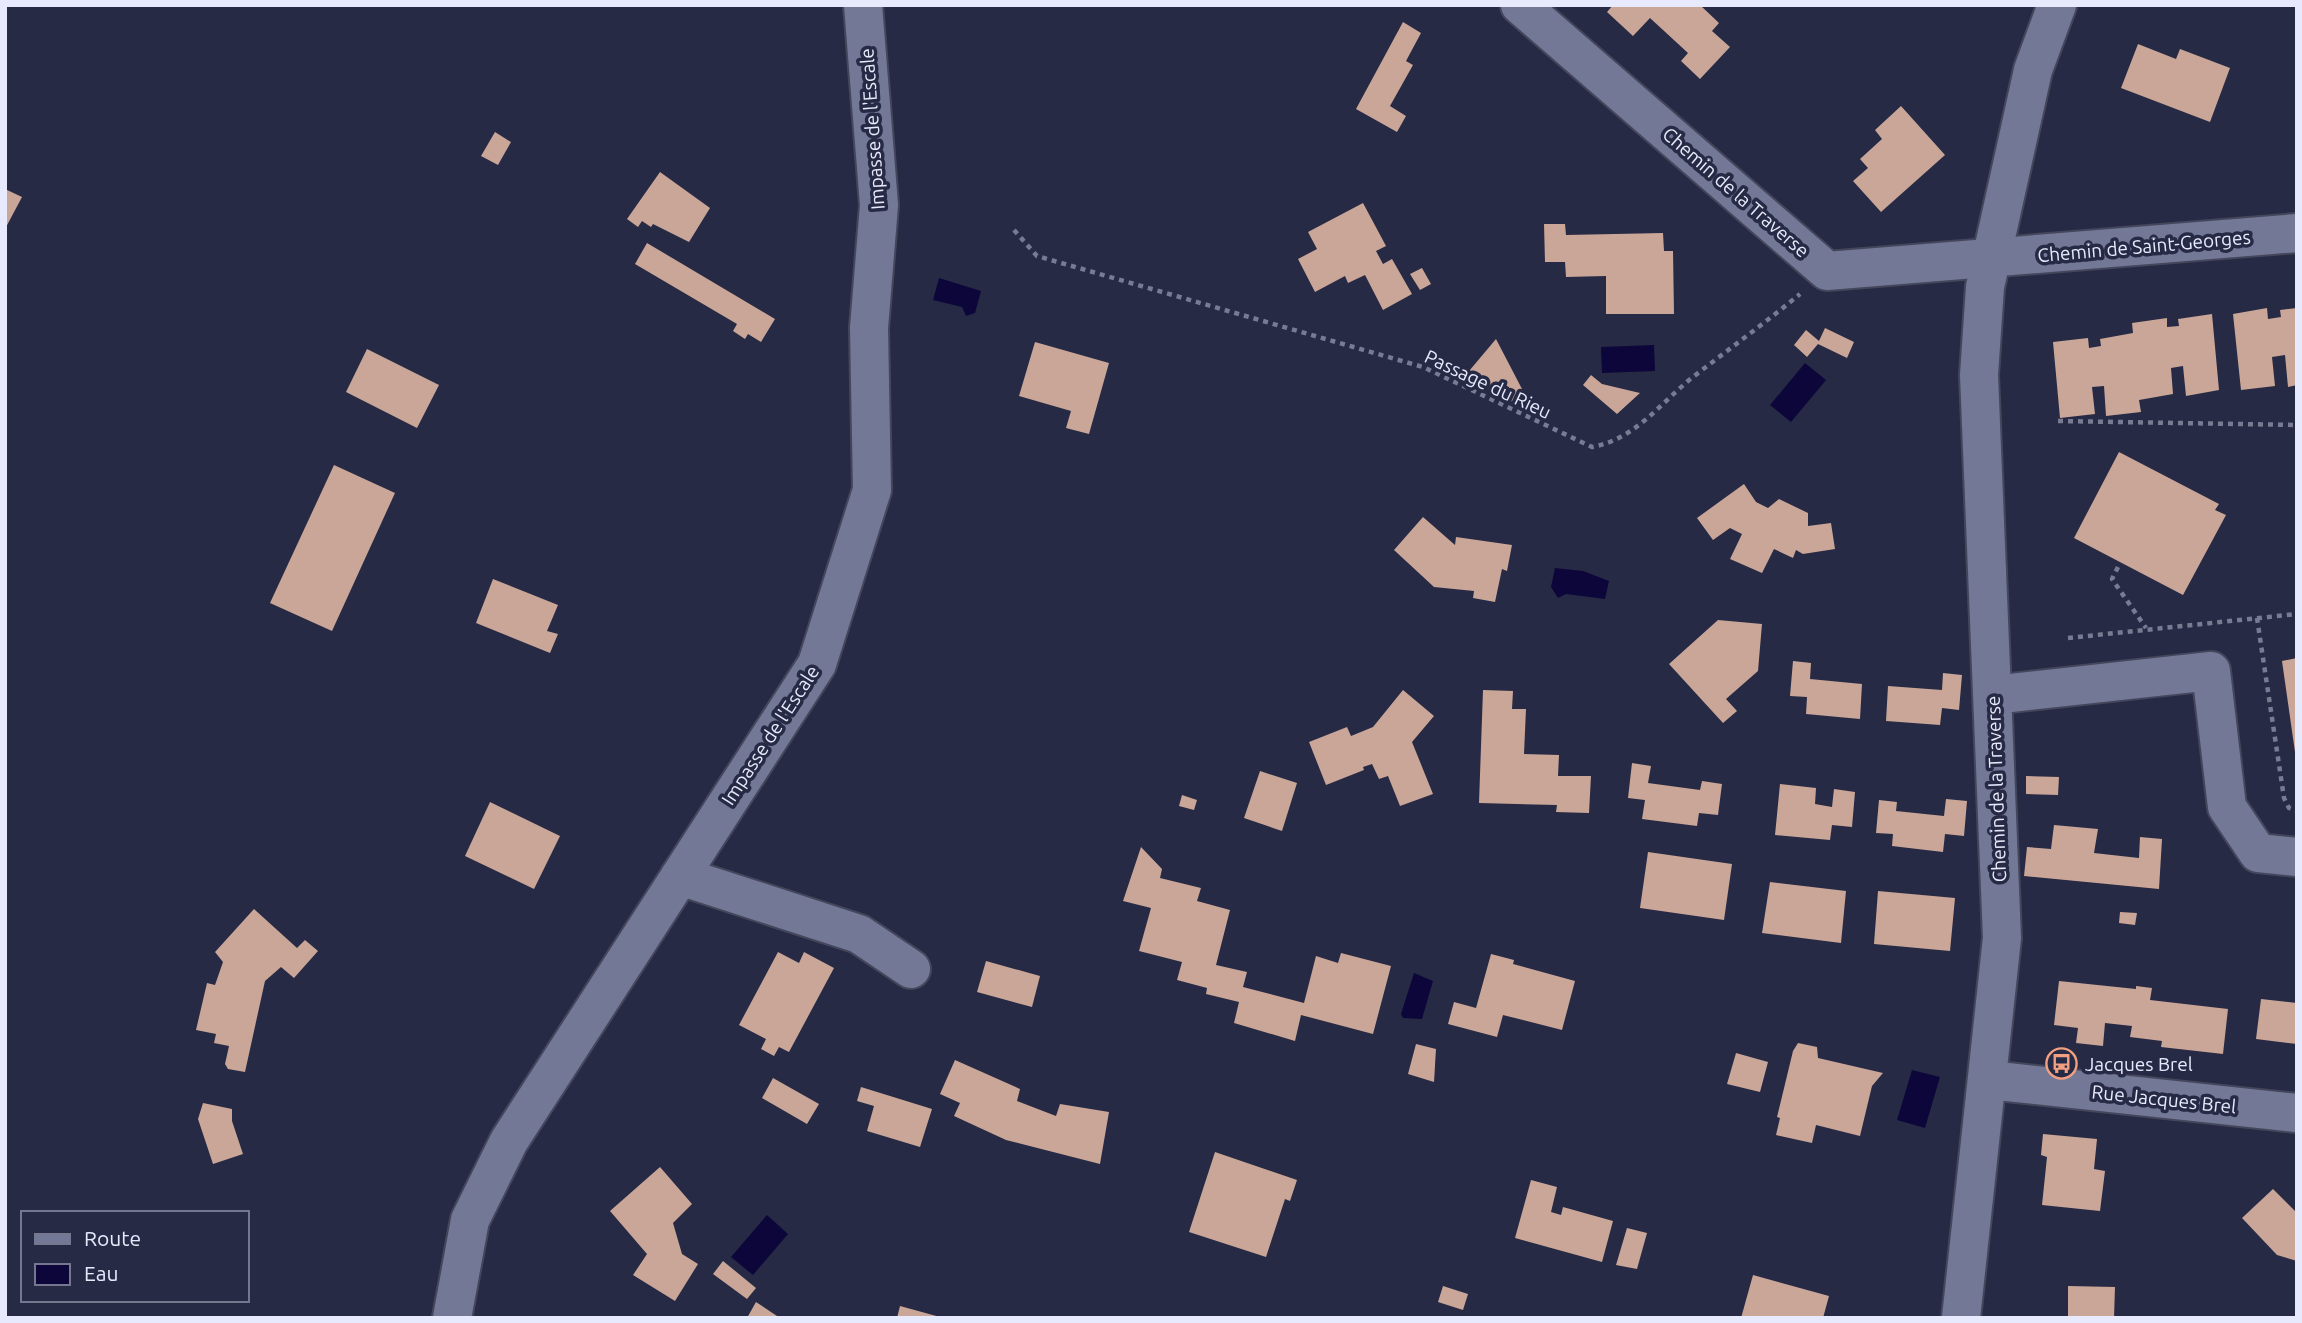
<svg xmlns="http://www.w3.org/2000/svg" width="2302" height="1323" font-family="Ubuntu,sans-serif">
  <rect width="100%" height="100%" fill="#272a44"/>
  <g fill="#0d063a">
    <path d="M939,278L981,291L975,313L966,316L962,307L933,300Z"/>
    <path d="M1654,345L1655,371L1602,373L1601,347Z"/>
    <path d="M1805,363L1826,380L1791,422L1770,405Z"/>
    <path d="M1555,568L1583,571L1609,581L1605,599L1566,594L1558,598L1551,587Z"/>
    <path d="M1414,973L1433,981L1422,1019L1403,1018L1401,1014Z"/>
    <path d="M1912,1070L1940,1077L1925,1128L1897,1120Z"/>
    <path d="M767,1215L788,1234L753,1275L731,1257Z"/>
  </g>
  <g fill="#caa698">
    <path d="M1613,5H1700L1719,23L1712,31L1730,47L1700,79L1681,61L1688,53L1650,18L1633,36L1607,12Z"/>
    <path d="M1403,22L1421,33L1406,61L1413,65L1390,106L1406,116L1397,132L1356,109Z"/>
    <path d="M2138,44L2176,59L2180,49L2230,68L2210,122L2121,88Z"/>
    <path d="M1901,106L1945,155L1881,212L1853,181L1868,168L1860,159L1882,139L1875,130Z"/>
    <path d="M495,132L511,142L498,165L481,156Z"/>
    <path d="M660,172L710,208L689,242L653,224L651,227L642,221L638,227L627,219Z"/>
    <path d="M5,189L22,197L5,229Z"/>
    <path d="M1363,203L1386,246L1376,251L1383,264L1392,259L1412,294L1383,310L1365,275L1348,283L1345,276L1315,292L1298,259L1317,249L1308,232Z"/>
    <path d="M1544,224H1565L1566,235L1663,233L1664,251H1673L1674,314H1606V276L1566,277L1565,262H1545Z"/>
    <path d="M647,243L775,319L761,342L748,334L745,339L733,331L737,324L635,264Z"/>
    <path d="M1422,268L1431,284L1420,290L1410,274Z"/>
    <path d="M2267,308L2268,319L2281,317L2280,310L2297,308V385L2288,387L2285,355L2272,357L2275,386L2241,390L2233,314Z"/>
    <path d="M2212,314L2219,390L2186,396L2183,366L2171,368L2173,394L2139,400L2141,412L2106,416L2104,386L2092,387L2095,414L2060,418L2053,342L2088,338L2089,348L2101,346L2100,339L2133,333L2132,323L2167,318V327L2179,326L2178,319Z"/>
    <path d="M1825,328L1854,342L1847,358L1818,344L1807,357L1794,345L1806,330L1819,341Z"/>
    <path d="M1496,339L1522,389L1515,403L1464,377Z"/>
    <path d="M1035,342L1109,363L1089,434L1066,428L1071,411L1019,396Z"/>
    <path d="M367,349L439,385L417,428L346,392Z"/>
    <path d="M1591,375L1602,384L1640,393L1617,414L1583,385Z"/>
    <path d="M2119,452L2219,504L2215,510L2226,515L2183,595L2074,538Z"/>
    <path d="M334,465L395,493L332,631L270,603Z"/>
    <path d="M1744,484L1756,502L1768,508L1779,499L1808,513V526L1831,523L1835,549L1803,554L1796,550L1793,558L1774,549L1762,573L1730,559L1742,534L1730,528L1713,540L1697,518Z"/>
    <path d="M1423,517L1455,545L1456,537L1512,545L1507,571L1502,569L1495,602L1473,598L1474,591L1434,587L1394,550Z"/>
    <path d="M493,579L558,605L547,631L558,634L550,653L476,623Z"/>
    <path d="M1718,620L1762,624L1758,671L1726,699L1737,711L1723,723L1669,664Z"/>
    <path d="M2297,658V752H2295L2282,661Z"/>
    <path d="M1793,661L1811,663L1810,679L1862,684L1860,719L1806,714L1807,697L1790,696Z"/>
    <path d="M1943,673L1962,675L1959,710L1942,708L1940,725L1886,721L1888,686L1942,690Z"/>
    <path d="M1403,690L1434,716L1412,742L1433,794L1400,806L1388,776L1379,779L1372,764L1363,767L1364,770L1326,785L1309,742L1347,727L1351,736L1373,727Z"/>
    <path d="M1483,690L1513,691L1512,709H1526L1524,754L1559,755L1558,776H1591L1589,813L1556,812L1557,805L1479,803Z"/>
    <path d="M1632,763L1651,766L1648,783L1700,790L1702,781L1722,784L1718,815L1699,813L1697,826L1642,819L1645,800L1628,798Z"/>
    <path d="M1260,771L1297,783L1282,831L1244,818Z"/>
    <path d="M2026,776L2059,777L2058,795L2026,794Z"/>
    <path d="M1780,784L1816,788L1815,804L1832,807L1834,789L1855,792L1852,827L1832,825L1830,840L1775,835Z"/>
    <path d="M1182,795L1197,800L1194,810L1179,806Z"/>
    <path d="M1946,799L1967,801L1964,836L1945,834L1943,852L1892,846L1893,834L1876,833L1879,800L1897,802L1896,811L1944,816Z"/>
    <path d="M490,802L560,836L534,889L465,856Z"/>
    <path d="M2054,825L2098,829L2094,853L2139,858L2140,837L2162,839L2159,889L2024,876L2027,847L2051,849Z"/>
    <path d="M1141,847L1162,869L1160,878L1201,888L1197,901L1230,910L1216,965L1247,972L1243,987L1304,1003L1316,956L1338,963L1341,953L1391,966L1373,1034L1301,1015L1295,1041L1234,1023L1239,1002L1206,994L1207,988L1177,980L1182,962L1139,951L1151,908L1123,901Z"/>
    <path d="M1648,852L1732,864L1724,920L1640,908Z"/>
    <path d="M1770,882L1846,891L1841,943L1762,933Z"/>
    <path d="M1878,891L1955,898L1950,951L1874,944Z"/>
    <path d="M254,909L297,948L305,940L318,951L294,978L281,967L265,981L245,1072L228,1069L225,1064L229,1046L214,1043L216,1034L196,1030L207,983L215,985L223,962L215,952Z"/>
    <path d="M2120,912L2137,913L2135,925L2119,923Z"/>
    <path d="M778,952L799,963L804,952L834,968L789,1052L779,1047L774,1056L761,1049L766,1039L739,1025Z"/>
    <path d="M1491,954L1514,960L1513,964L1575,981L1562,1030L1503,1015L1497,1037L1448,1024L1454,1002L1476,1008Z"/>
    <path d="M986,961L1040,976L1032,1007L977,992Z"/>
    <path d="M2059,981L2136,989V986L2152,988L2150,1000L2228,1009L2223,1054L2161,1047L2162,1041L2130,1037L2132,1026L2105,1023L2103,1046L2076,1043L2078,1028L2054,1025Z"/>
    <path d="M2261,999L2297,1003V1044L2256,1039Z"/>
    <path d="M1798,1043L1817,1047L1818,1058L1883,1073L1872,1086L1860,1136L1816,1125L1812,1143L1776,1135L1780,1118L1777,1117L1793,1051Z"/>
    <path d="M1416,1044L1436,1049L1434,1082L1408,1074Z"/>
    <path d="M1736,1053L1768,1062L1760,1092L1727,1084Z"/>
    <path d="M955,1060L1020,1089L1017,1101L1056,1116L1060,1104L1109,1112L1100,1164L1006,1140L954,1116L960,1103L940,1094Z"/>
    <path d="M773,1078L819,1104L807,1124L762,1098Z"/>
    <path d="M861,1087L932,1109L920,1147L867,1131L874,1106L857,1101Z"/>
    <path d="M203,1103L232,1109V1121L243,1154L213,1164L198,1119Z"/>
    <path d="M2043,1134L2097,1139L2094,1169L2105,1171L2100,1211L2042,1205L2047,1157L2041,1155Z"/>
    <path d="M1215,1152L1297,1180L1290,1201L1285,1199L1266,1257L1189,1232Z"/>
    <path d="M660,1167L692,1204L673,1223L682,1254L698,1264L675,1301L633,1275L647,1254L610,1211Z"/>
    <path d="M1531,1180L1557,1187L1551,1212L1561,1215L1563,1207L1613,1221L1602,1262L1515,1238Z"/>
    <path d="M2273,1189L2297,1213V1261L2277,1255L2242,1218Z"/>
    <path d="M1627,1228L1647,1233L1637,1269L1616,1265Z"/>
    <path d="M723,1261L756,1288L747,1299L713,1274Z"/>
    <path d="M1753,1275L1829,1296L1823,1318H1741Z"/>
    <path d="M1443,1286L1468,1294L1463,1310L1438,1302Z"/>
    <path d="M2068,1286L2115,1287L2114,1318H2068Z"/>
    <path d="M756,1302L780,1318H747Z"/>
    <path d="M900,1306L940,1317V1318H897Z"/>
  </g>
  <g fill="none" stroke-linecap="round" stroke-linejoin="round">
    <defs>
      <g id="minor">
        <path d="M1520,5L1827,271L2297,233"/>
        <path d="M1993,695L2211,671L2227,807L2258,853L2297,857"/>
        <path d="M680,876L859,934L911,969"/>
        <path d="M1989,1080L2297,1113"/>
        <path d="M452,1318L470,1220L509,1141L817,664L872,490L869,328L879,205L863,5"/>
        <path d="M1961,1318L2002,938L1979,375L1985,287L2033,70L2057,5"/>
      </g>
    </defs>
    <use href="#minor" stroke="#44465c" stroke-width="42"/>
    <g stroke="#787b92" stroke-width="4.5" stroke-dasharray="5 5" stroke-linecap="butt">
      <path d="M1014,230L1037,256L1423,367L1592,447C1636,439 1660,403 1693,377C1729,349 1765,323 1800,294"/>
      <path d="M2058,421L2297,425"/>
      <path d="M2118,567L2112,579L2146,628"/>
      <path d="M2257,618L2284,798L2289,808L2297,811"/>
      <path d="M2068,638L2297,614"/>
    </g>
    <use href="#minor" stroke="#737897" stroke-width="38"/>
  </g>
  <defs>
    <symbol id="bus-ring" viewBox="-11 -11 22 22"><circle r="9.5" fill="#272a44" stroke="#f2a081" stroke-width="1.5"/><path d="M-5-6H5V4H4V6H2V4H-2V6H-4V4H-5ZM-3.5-4V0h7V-4ZM-3.5 1.2v1.5H-2V1.2ZM2 1.2v1.5H3.5V1.2Z" fill="#f2a081"/></symbol>
  </defs>
  <g fill-rule="evenodd">
    <use href="#bus-ring" x="2044" y="1046" width="35" height="35"/>
  </g>
  <g text-anchor="middle" dominant-baseline="central" stroke-width="7" stroke-linejoin="round" paint-order="stroke">
    <g font-size="19" fill="#e7eafc" stroke="#272a44">
      <text transform="translate(872 129) rotate(-94)">Impasse de l'Escale</text>
      <text transform="translate(1736 192) rotate(41)">Chemin de la Traverse</text>
      <text transform="translate(2144 246) rotate(-5)">Chemin de Saint-Georges</text>
      <text transform="translate(1488 384) rotate(25)">Passage du Rieu</text>
      <text transform="translate(770 735) rotate(-57)">Impasse de l'Escale</text>
      <text transform="translate(1996 789) rotate(-92)">Chemin de la Traverse</text>
      <text transform="translate(2164 1099) rotate(6)">Rue Jacques Brel</text>
    </g>
    <g font-size="19" fill="#e7eafc" stroke="#272a44" text-anchor="start">
      <text x="2085" y="1064">Jacques Brel</text>
    </g>
  </g>
  <rect width="2302" height="1323" fill="none" stroke="#e7eafc" stroke-width="14"/>
  <rect x="21" y="1211" width="228" height="91" fill="#272a44" stroke="#74778e" stroke-width="2"/>
  <rect x="35" y="1234" width="35" height="10" fill="#737897" stroke="#74778e" stroke-width="2"/>
  <text x="84" y="1246" font-size="21" fill="#e7eafc">Route</text>
  <rect x="35" y="1264" width="35" height="21" fill="#0d063a" stroke="#74778e" stroke-width="2"/>
  <text x="84" y="1281" font-size="21" fill="#e7eafc">Eau</text>
</svg>
